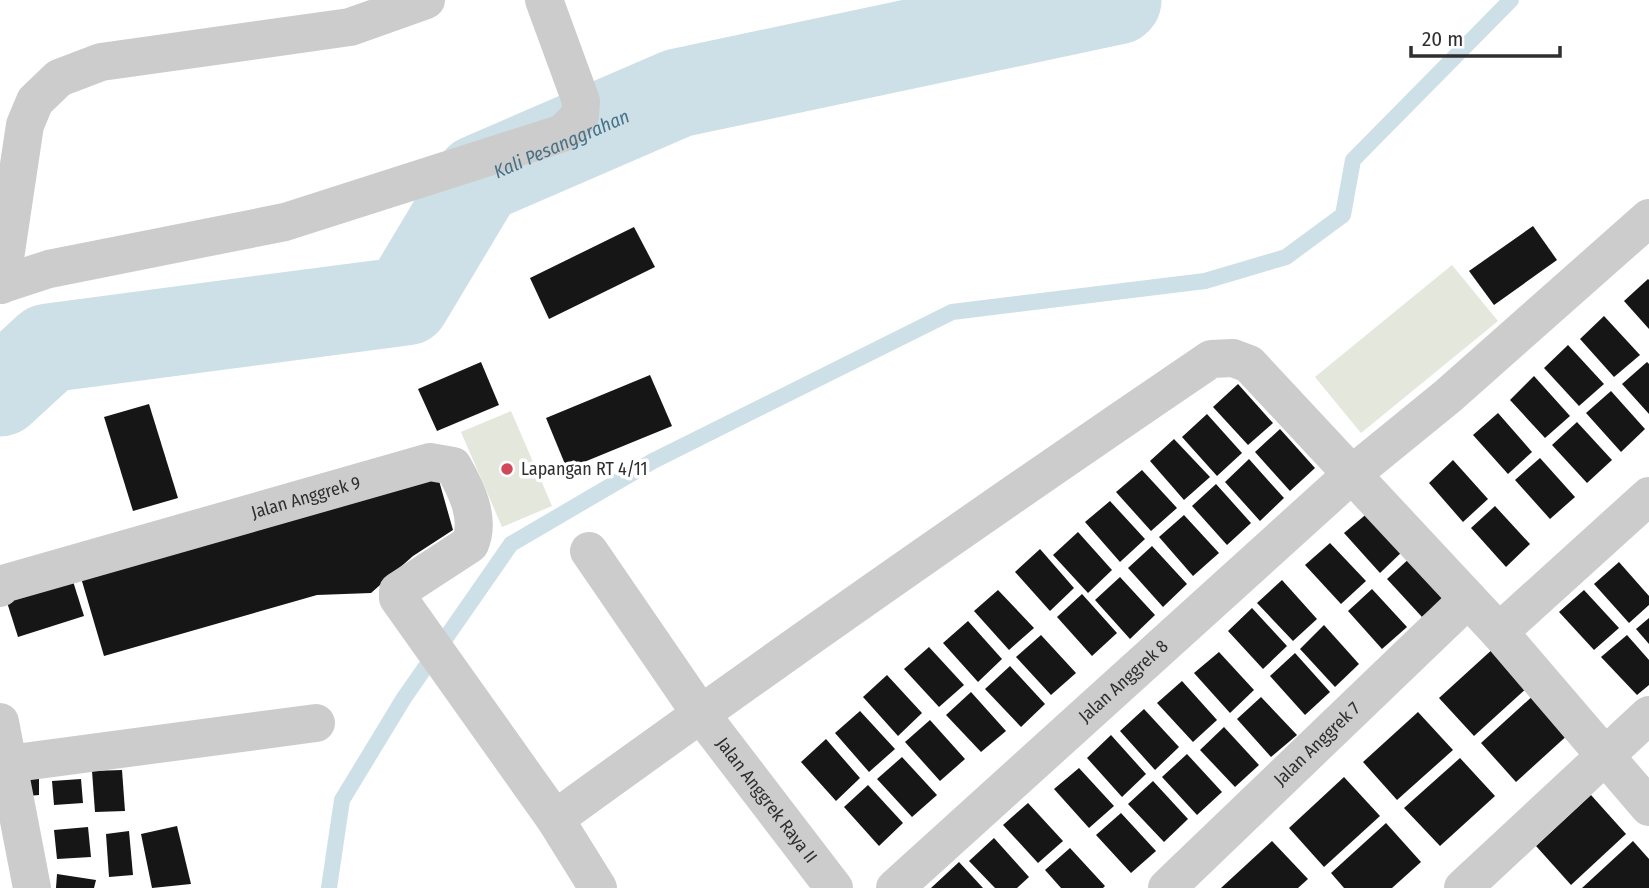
<svg xmlns="http://www.w3.org/2000/svg" width="1649" height="888" font-family="'Fira Sans Condensed',sans-serif">
  <rect width="100%" height="100%" fill="#fff"/>
  <g fill="#e3e7dc">
    <path d="M1452,265L1498,321L1361,433L1315,377Z"/>
    <path d="M511,411L552,506L502,527L461,432Z"/>
  </g>
  <g fill="none" stroke-linecap="round" stroke-linejoin="round">
    <path stroke="#cddfe7" stroke-width="16" d="M329,888L342,800L404,698L511,544L653,461L952,312L1205,281L1286,257L1343,215L1353,160L1511,0"/>
    <path stroke="#cddfe7" stroke-width="89" id="s1" d="M0,392L48,348L406,301L479,179L678,93L1117,0"/>
  </g>
  <g fill="#161616">
    <path d="M1533,226L1557,260L1494,305L1469,271Z"/>
    <path d="M634,227L655,267L549,319L530,278Z"/>
    <path d="M1648,279L1649,280V329L1624,301Z"/>
    <path d="M1604,316L1640,355L1614,377L1580,339Z"/>
    <path d="M1568,345L1604,384L1579,406L1544,368Z"/>
    <path d="M481,362L499,405L437,431L418,389Z"/>
    <path d="M1647,362L1649,364V414L1622,384Z"/>
    <path d="M650,375L672,426L567,469L546,418Z"/>
    <path d="M1534,376L1570,416L1545,438L1510,400Z"/>
    <path d="M1238,384L1273,423L1248,445L1213,407Z"/>
    <path d="M1611,391L1645,429L1621,452L1586,413Z"/>
    <path d="M149,404L178,498L133,511L104,417Z"/>
    <path d="M1498,413L1532,452L1508,474L1473,435Z"/>
    <path d="M1207,414L1242,453L1217,476L1182,437Z"/>
    <path d="M1577,422L1612,460L1587,483L1552,445Z"/>
    <path d="M1280,429L1315,468L1290,491L1255,452Z"/>
    <path d="M1174,439L1210,477L1184,500L1150,461Z"/>
    <path d="M1540,458L1575,497L1550,519L1515,480Z"/>
    <path d="M1249,459L1284,498L1260,521L1225,482Z"/>
    <path d="M1453,460L1488,499L1463,522L1429,483Z"/>
    <path d="M436,470L453,530L413,556L371,593L317,595L104,656L79,571Z"/>
    <path d="M1142,470L1177,508L1151,531L1116,492Z"/>
    <path d="M1216,484L1251,523L1227,545L1192,506Z"/>
    <path d="M1110,501L1145,539L1120,562L1085,522Z"/>
    <path d="M1495,506L1530,544L1506,567L1471,528Z"/>
    <path d="M1370,511L1405,549L1380,573L1344,533Z"/>
    <path d="M1184,515L1219,553L1193,576L1159,537Z"/>
    <path d="M1078,532L1112,570L1088,593L1053,555Z"/>
    <path d="M1330,543L1366,581L1341,604L1305,565Z"/>
    <path d="M1152,546L1187,584L1163,607L1128,568Z"/>
    <path d="M1040,549L1074,588L1050,611L1015,572Z"/>
    <path d="M1412,556L1447,595L1422,617L1387,579Z"/>
    <path d="M1619,562L1649,596V605L1629,623L1594,584Z"/>
    <path d="M71,575L84,616L18,637L5,596Z"/>
    <path d="M1120,577L1155,615L1130,639L1095,600Z"/>
    <path d="M1282,580L1317,619L1293,641L1257,603Z"/>
    <path d="M1372,589L1407,627L1382,649L1348,611Z"/>
    <path d="M998,590L1034,628L1009,650L974,611Z"/>
    <path d="M1584,590L1619,628L1594,650L1559,612Z"/>
    <path d="M1082,594L1117,633L1092,656L1057,617Z"/>
    <path d="M1252,608L1287,646L1263,669L1228,631Z"/>
    <path d="M1649,618V644L1636,629Z"/>
    <path d="M968,621L1002,659L978,682L943,643Z"/>
    <path d="M1324,625L1359,664L1335,687L1300,649Z"/>
    <path d="M1041,635L1076,673L1051,695L1016,657Z"/>
    <path d="M1627,635L1649,660V685L1637,695L1601,657Z"/>
    <path d="M929,647L964,685L939,707L904,669Z"/>
    <path d="M1495,647L1530,685L1474,736L1439,698Z"/>
    <path d="M1219,652L1254,690L1230,713L1194,673Z"/>
    <path d="M1295,653L1330,692L1305,715L1270,676Z"/>
    <path d="M1010,666L1045,704L1021,727L985,689Z"/>
    <path d="M887,675L922,713L898,736L863,697Z"/>
    <path d="M1182,681L1217,720L1193,742L1157,703Z"/>
    <path d="M971,692L1006,731L981,752L946,715Z"/>
    <path d="M1536,693L1571,732L1516,782L1481,743Z"/>
    <path d="M1261,697L1297,735L1271,757L1237,719Z"/>
    <path d="M1144,709L1179,747L1155,770L1120,731Z"/>
    <path d="M860,711L895,749L869,772L835,733Z"/>
    <path d="M1418,712L1453,750L1397,800L1363,762Z"/>
    <path d="M930,720L965,759L940,781L905,742Z"/>
    <path d="M1224,727L1259,765L1235,787L1200,750Z"/>
    <path d="M1111,735L1146,774L1122,797L1087,758Z"/>
    <path d="M826,739L860,778L836,801L801,762Z"/>
    <path d="M1187,754L1222,792L1197,815L1162,777Z"/>
    <path d="M902,757L937,795L912,817L877,779Z"/>
    <path d="M1460,758L1495,796L1440,846L1404,808Z"/>
    <path d="M1079,768L1114,806L1089,828L1054,789Z"/>
    <path d="M122,770L125,811L95,812L92,771Z"/>
    <path d="M39,777V795L17,797L15,778Z"/>
    <path d="M1344,777L1380,816L1324,867L1289,828Z"/>
    <path d="M81,779L83,803L54,805L52,781Z"/>
    <path d="M1153,781L1188,819L1164,842L1128,804Z"/>
    <path d="M868,785L903,823L879,846L844,807Z"/>
    <path d="M1591,795L1626,834L1571,885L1536,846Z"/>
    <path d="M1028,803L1063,841L1038,863L1003,825Z"/>
    <path d="M1121,813L1156,851L1131,873L1096,835Z"/>
    <path d="M1386,823L1421,862L1392,888H1344L1331,873Z"/>
    <path d="M177,826L191,884L152,888L141,834Z"/>
    <path d="M88,827L91,857L57,859L54,830Z"/>
    <path d="M129,831L133,875L109,877L106,834Z"/>
    <path d="M994,838L1029,877L1017,888H995L969,861Z"/>
    <path d="M1272,841L1308,879L1298,888H1221Z"/>
    <path d="M1633,841L1649,859V888H1582Z"/>
    <path d="M1070,848L1105,886L1103,888H1061L1045,870Z"/>
    <path d="M959,862L983,888H931Z"/>
    <path d="M57,874L96,880L94,888H56Z"/>
  </g>
  <g fill="none" stroke-linecap="round" stroke-linejoin="round">
    <g stroke="#ccc" stroke-width="38">
      <path d="M0,285L49,269L285,222L563,133L580,116L581,101L544,0"/>
      <path d="M1,285L25,125L35,101L59,78L101,62L350,27L426,0"/>
      <path id="s2" d="M589,551L700,713L834,888"/>
      <path id="s3" d="M0,588L3,584L430,462L453,466C466,489 481,518 470,544L398,591V598L555,819L598,888"/>
      <path d="M1499,632L1649,496"/>
      <path d="M0,722L32,888"/>
      <path d="M8,764L316,723"/>
      <path d="M555,819C771,662 990,509 1211,359L1233,358L1249,364L1499,632L1649,807"/>
      <path id="s4" d="M895,888L1351,475L1448,396L1649,218"/>
      <path id="s5" d="M1167,888L1468,599"/>
      <path d="M1463,888L1649,715"/>
    </g>
  </g>
  <circle fill="#cf485b" stroke="#fff" stroke-width="2.5" cx="507" cy="469" r="7"/>
  <g text-anchor="middle" dominant-baseline="central" stroke-width="7" stroke-linejoin="round" paint-order="stroke">
    <g font-size="18" fill="#2f2f2f" stroke="#fff" text-anchor="start">
      <text x="521" y="469">Lapangan RT 4/11</text>
    </g>
    <g font-size="18" fill="#2f2f2f" stroke="#fff">
      <text stroke="none"><textPath href="#s3" startOffset="320">Jalan Anggrek 9</textPath></text>
      <text stroke="none"><textPath href="#s4" startOffset="308">Jalan Anggrek 8</textPath></text>
      <text stroke="none"><textPath href="#s5" startOffset="208">Jalan Anggrek 7</textPath></text>
      <text stroke="none"><textPath href="#s2" startOffset="306">Jalan Anggrek Raya II</textPath></text>
    </g>
    <g font-size="19" font-style="italic" fill="#477287" stroke="#fff">
      <text stroke="none"><textPath href="#s1" startOffset="658">Kali Pesanggrahan</textPath></text>
    </g>
  </g>
  <path d="M1411 46v10h149v-10" fill="none" stroke="#2f2f2f" stroke-width="3.5"/>
  <text x="1422" y="46" font-size="21" fill="#2f2f2f" stroke="#ffffff" stroke-width="5" paint-order="stroke">20 m</text>
</svg>
